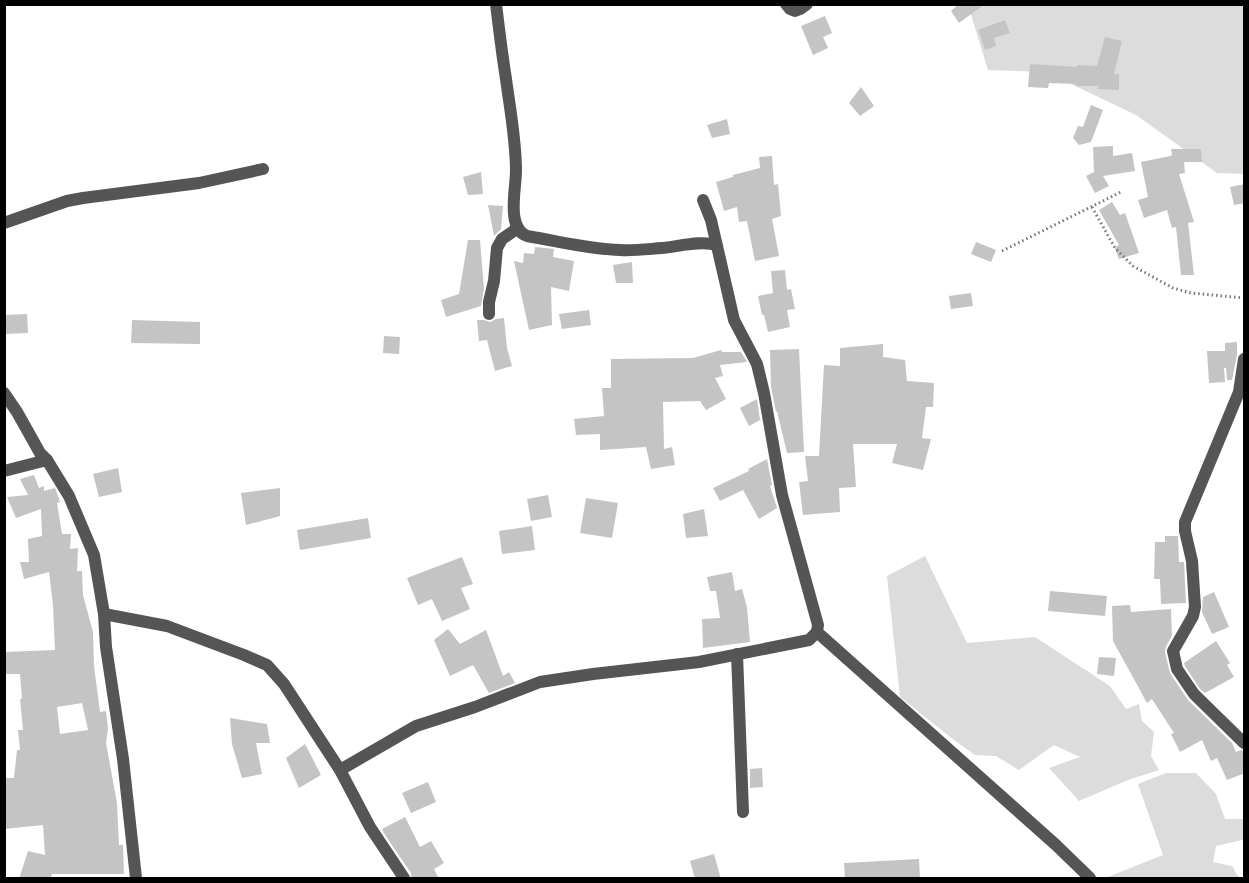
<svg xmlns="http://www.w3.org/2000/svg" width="1249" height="883" font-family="Lato,sans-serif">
  <rect width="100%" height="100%" fill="#fff"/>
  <g fill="#dcdcdc">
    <path d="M968,5H1244V174L1217,173L1136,115L1046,72L988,70Z"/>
    <path d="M925,556L967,643L1035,637L1110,686L1126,709L1139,704L1142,721L1154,732L1151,756L1159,770L1128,780L1079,801L1049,768L1080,757L1054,745L1019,770L996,756L975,755L954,740L900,697L887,576Z"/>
    <path d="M1166,773H1196L1216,794L1225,819H1244V840H1242L1216,846L1213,862L1232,866L1239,878H1105L1163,855L1138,784Z"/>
  </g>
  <g fill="#c4c4c4" fill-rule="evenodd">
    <path d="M959,4H985L959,23L951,11Z"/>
    <path d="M825,16L832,33L823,37L828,48L813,55L801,26Z"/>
    <path d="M1005,20L1010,33L994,38L996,46L985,50L978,30Z"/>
    <path d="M1105,37L1122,41L1114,74H1119V90L1097,89L1099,86H1076V84L1049,83L1048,88L1028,87L1030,64L1077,67V65L1097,66Z"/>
    <path d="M861,87L874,106L860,116L849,103Z"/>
    <path d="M1091,105L1103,110L1091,142L1079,145L1073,138L1078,126L1083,127Z"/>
    <path d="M727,119L730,134L712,138L707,125Z"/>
    <path d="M1113,146V156L1132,153L1135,171L1103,176L1109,186L1095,193L1086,176L1094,172L1093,147Z"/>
    <path d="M1171,149H1201L1202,162H1184L1185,173L1179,174L1194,222L1188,223L1194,275H1181L1176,227L1172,228L1167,210L1144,218L1138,200L1148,197L1141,162L1170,156L1172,155Z"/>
    <path d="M772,156L774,185L778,184L781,216L772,219L779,256L755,261L747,221L739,222L737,207L724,211L716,182L733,177V175L760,168L759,157Z"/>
    <path d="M481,172L483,194L468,195L463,177Z"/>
    <path d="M1245,184V203L1234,205L1230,187Z"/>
    <path d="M1112,202L1120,215L1125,213L1139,253L1119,259L1115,248L1119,245L1099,210Z"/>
    <path d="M488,205L503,206L501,229L494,236Z"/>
    <path d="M468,240H480L484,289L481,306L446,317L441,300L459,294Z"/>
    <path d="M976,242L996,250L991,262L971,254Z"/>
    <path d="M535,247L554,249L553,257L574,261L569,291L551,287L552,325L529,330L514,261L523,263L524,253L534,254Z"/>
    <path d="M632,262L633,283H616L613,265Z"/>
    <path d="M785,270L787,290L791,289L795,309L787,310L790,327L768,332L764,315H762L758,296L773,293L771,271Z"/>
    <path d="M971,293L973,306L951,309L949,296Z"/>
    <path d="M589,310L591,325L562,329L559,314Z"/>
    <path d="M27,314L28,333L4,334V315Z"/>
    <path d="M504,318L507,348L512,366L495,371L487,340L479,341L477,320H484L490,322L496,319Z"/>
    <path d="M132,320L200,322V344L131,343Z"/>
    <path d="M384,336L400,337L399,354L383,353Z"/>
    <path d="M1237,342V355L1232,380H1227L1226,368H1224L1225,382L1209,383L1207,351H1225V343Z"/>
    <path d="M883,344V357L905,360L907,381L934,383L933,407H926L922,438L931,439L923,470L892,463L897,444H853L856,487L839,488L840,512L803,515L799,482L808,481L805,456H819L824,365L840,366V348Z"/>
    <path d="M799,349L804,452L787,453L777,411L776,412L771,387L770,350Z"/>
    <path d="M721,350L722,352H741L747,362L720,365L723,376L715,378L726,399L706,410L700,401L663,402L664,449L672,447L675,465L651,469L646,447L600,450V434L576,435L574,419L604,416L602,388H611V359L693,358Z"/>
    <path d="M757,399L760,420L749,426L740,408Z"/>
    <path d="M767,459L772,485L770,486L777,508L759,519L743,490L720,501L713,488L749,471L748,469Z"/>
    <path d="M118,468L122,492L99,497L93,474Z"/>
    <path d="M34,475L39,488L44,486V491L55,488L57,493L60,502L57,503L62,534H71L70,549L78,548L77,571H82L83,595L93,632L94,666L100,712L106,711L108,729L106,743L117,803L119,845H123L124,874H52L50,879H19L28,851L45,855L43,825L4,829V778H14L17,750H20L18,730H23L20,699H22L20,674H4V652L55,650L53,605L49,572L24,579L20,562H29L28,539L42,536L41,509L16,518L7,497L28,495L20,479ZM82,703L88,730L60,734L57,707Z"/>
    <path d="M280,488V516L246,525L241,493Z"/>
    <path d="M548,495L552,517L531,521L527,499Z"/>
    <path d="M586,498L618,503L612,538L580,533Z"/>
    <path d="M704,509L708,536L686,538L683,514Z"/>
    <path d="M368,518L371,538L300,550L297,530Z"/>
    <path d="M532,526L535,550L502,554L499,531Z"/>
    <path d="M1165,536H1178L1179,562H1184L1186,603L1161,604L1160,579H1154L1155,542H1165Z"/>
    <path d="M462,557L473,584L461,588L470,609L442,621L432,599L418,605L407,578Z"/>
    <path d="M732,572L735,591L742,589L747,607L750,642L703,648L702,619L720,618L716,591H710L707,577Z"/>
    <path d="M1050,591L1107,596L1105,616L1048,611Z"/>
    <path d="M1214,592L1229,627L1212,634L1202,612L1203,597Z"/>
    <path d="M1130,605L1131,612L1171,609L1172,635L1166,647L1165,652L1170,673L1188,700L1232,743L1236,752L1241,750L1245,751V773L1227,780L1217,758L1211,761L1202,740L1180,752L1171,734L1174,733L1152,699L1147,703L1113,641L1112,606Z"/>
    <path d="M448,629L460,644L486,630L503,676L509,672L515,683L489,693L473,665L450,676L434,640Z"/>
    <path d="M1216,641L1230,663L1227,665L1234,677L1205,693L1200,689L1185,666L1184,663Z"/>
    <path d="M1099,657L1116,658L1114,676L1097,674Z"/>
    <path d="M230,718L267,724L270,743H256L262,774L242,778L232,744Z"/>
    <path d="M305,744L321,775L299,788L286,758Z"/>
    <path d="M762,768L763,787L750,788V769Z"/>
    <path d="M428,782L436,802L411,813L402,793Z"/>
    <path d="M405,817L420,847L431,841L444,863L434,869L439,879H412L411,873L385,835L382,829Z"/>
    <path d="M714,854L721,879H695L690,861Z"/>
    <path d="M919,859L920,879H845L844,863Z"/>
  </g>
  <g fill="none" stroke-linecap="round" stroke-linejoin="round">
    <g stroke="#777" stroke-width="3" stroke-dasharray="1.5 3" stroke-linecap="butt">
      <path d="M1092,207L1115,248L1133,266L1173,288L1191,293L1244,298"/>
      <path d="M1002,251L1123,191"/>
    </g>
    <g stroke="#555" stroke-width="12">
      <path d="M496,4C499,29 502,54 506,79C510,109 516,140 516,171C516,189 506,228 527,236C558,241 588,249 620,250C633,251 648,249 662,248C676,247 705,239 717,246L734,320L757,364L764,393L782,495L818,625L817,632L1056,845L1090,878"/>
      <path d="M786,4L790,9L795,11L800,9L807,4"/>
      <path d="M703,200L711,220L717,246"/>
      <path d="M4,223L67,201L83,198L199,183L263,169"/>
      <path d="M489,314V302L494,281L497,248L502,239L518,228"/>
      <path d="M1244,359L1239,392L1185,522V531L1192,561L1195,607L1193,616L1173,651L1177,669L1194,694L1244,743"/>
      <path d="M4,393L17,412L40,453L47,460L69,496L94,555L104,614L106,647L123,759L136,878"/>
      <path d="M4,471L47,460"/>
      <path d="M104,614L167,626L244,655L267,665L284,684L340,770L370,827L404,878"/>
      <path d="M737,654L743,812"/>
      <path d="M340,770L416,726L475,707L540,682L593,674L699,662L809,640L817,632"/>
    </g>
  </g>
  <rect width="1249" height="883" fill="none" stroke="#000000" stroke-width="12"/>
</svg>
